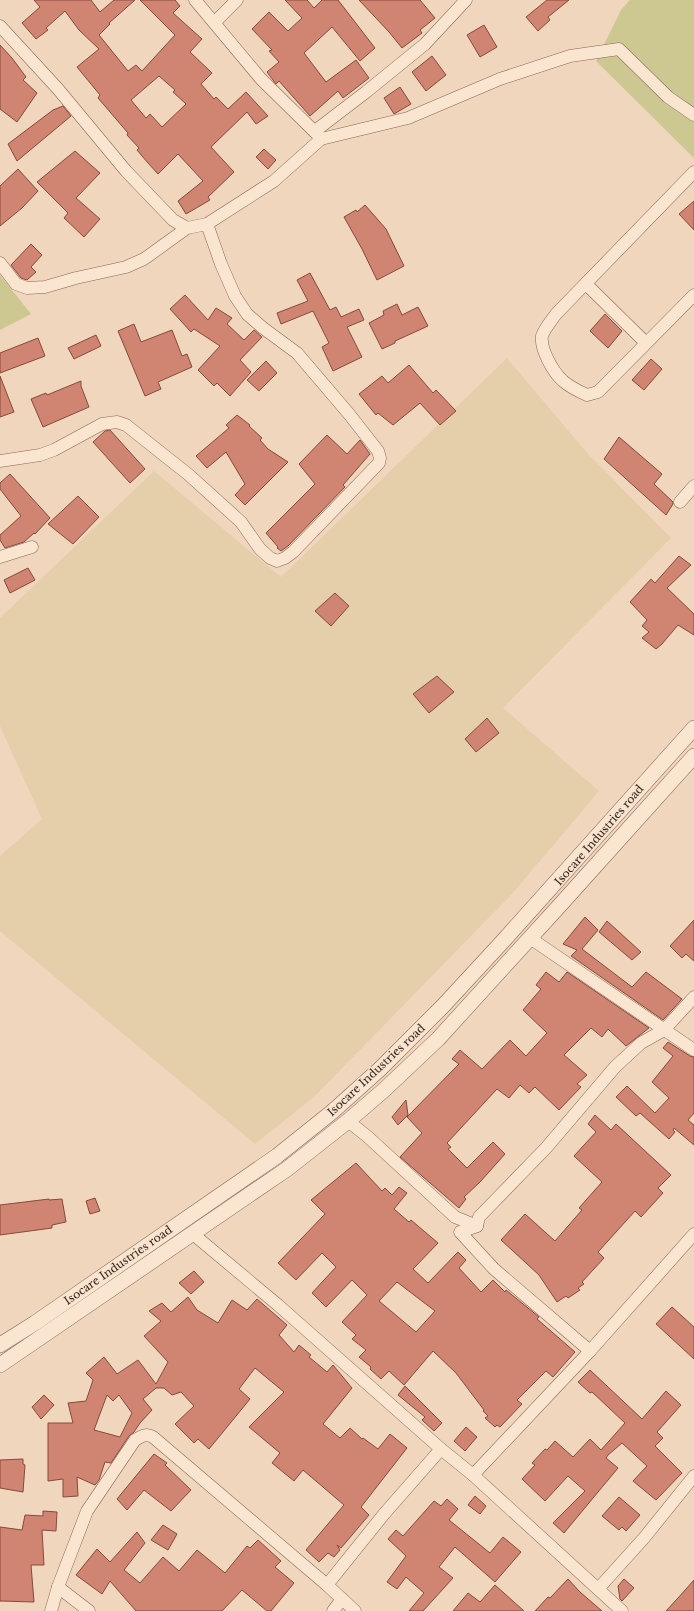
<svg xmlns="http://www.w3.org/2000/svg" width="694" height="1611" font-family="'Libre Baskerville',serif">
  <rect width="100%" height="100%" fill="#efd6bd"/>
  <path fill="#e5cfaa" d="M507,358L588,454L671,538L503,708L599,791L512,894L314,1097L255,1144L0,931V856L42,819L0,726V618L154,471L281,577Z"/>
  <g fill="#cdc891">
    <path d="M630,0H694V158L596,61L621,10Z"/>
    <path d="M0,275L31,314L0,330Z"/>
  </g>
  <g fill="#cf8571" stroke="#87493b" fill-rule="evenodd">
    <path d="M34,0H91L100,12L114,0H135L109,23L110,24L99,35L128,71L136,65L142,71L175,35L140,0H175L180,6L173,13L202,39L190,52L212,73L201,84L214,99L216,97L228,109L246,92L268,116L256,124L247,112L211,147L234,172L208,197L210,200L186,214L178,201L203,181L178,154L158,174L148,163L137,150L139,148L127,135L128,133L98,98L100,95L77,67L99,49L79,30L65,11L46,28L48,30L36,39L22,23L40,7ZM159,76L175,90L173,92L186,104L162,127L150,114L146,118L131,100Z"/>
    <path d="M285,0H307L314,8L322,0H338L375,48L360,61L332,27L304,53L326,82L356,60L369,78L343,98L338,91L310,116L279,81L276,84L267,72L279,62L269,51L272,50L252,29L269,12L288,31L302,18Z"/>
    <path d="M359,0H420L435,18L420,30L422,33L402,48L389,32Z"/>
    <path d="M547,0H569L548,17L550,20L538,31L526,17Z"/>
    <path d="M484,25L497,47L480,57L467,35Z"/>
    <path d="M0,45L12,58L26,77L23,80L37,93L17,122L0,109Z"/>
    <path d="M432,56L446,75L426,91L412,72Z"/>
    <path d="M400,87L411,104L394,114L384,98Z"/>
    <path d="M63,106L71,116L17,161L8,144L53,110Z"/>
    <path d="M264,149L276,160L268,169L256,157Z"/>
    <path d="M75,151L100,173L76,198L100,219L84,237L64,218L68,213L37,182Z"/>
    <path d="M18,169L38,191L22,208L0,226V186Z"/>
    <path d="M694,201V230L679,214Z"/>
    <path d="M365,205L386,229L404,266L377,280L362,249L344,217L356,210L357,212Z"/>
    <path d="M31,244L42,255L31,267L36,272L27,280L21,278L11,265Z"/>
    <path d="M310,273L330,310L336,307L341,317L359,309L364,320L347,327L362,357L333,371L322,347L329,343L313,311L281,324L277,313L308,301L297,280Z"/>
    <path d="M185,295L208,320L216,308L232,318L227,324L244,340L254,330L262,337L240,360L251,372L230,396L217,383L214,386L198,370L220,346L194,329L191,332L170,309Z"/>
    <path d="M397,304L402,315L418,307L428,326L395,341V343L382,349L369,323L384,315L383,311Z"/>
    <path d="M605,314L622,331L608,348L590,331Z"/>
    <path d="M134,324L141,342L172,330L182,356L187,354L192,367L158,382L161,389L145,396L118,331Z"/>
    <path d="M96,335L101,346L74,359L68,348Z"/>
    <path d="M38,338L45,356L0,373V353Z"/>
    <path d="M651,359L662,369L644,390L632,380Z"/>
    <path d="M266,361L277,373L259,391L247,380Z"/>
    <path d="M409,365L433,393L436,390L456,411L440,425L420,403L393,425L378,413L376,415L359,394L382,376L388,383Z"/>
    <path d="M0,376L14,412L0,417Z"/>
    <path d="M81,381V386L89,407L43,427L31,399L46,393L47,395Z"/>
    <path d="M237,415L250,425L249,426L262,438L260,440L268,449L288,462L245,505L235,495L245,484L226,452L207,468L196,456L229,428L226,425Z"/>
    <path d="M110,430L145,469L130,483L93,442L105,431Z"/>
    <path d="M327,435L347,454L360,440L370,454L343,485L345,487L288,546L281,551L277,548L278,547L266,533L315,484L299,464Z"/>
    <path d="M619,437L662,474L654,484L673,502V504L666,515L604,459Z"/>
    <path d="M10,474L50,518L35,534L34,533L24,542L5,548L0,540V535L21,516L0,489V483Z"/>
    <path d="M78,496L99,517L73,544L48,524Z"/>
    <path d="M679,556L691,565L667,588L694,614V635L678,625L662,644L656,649L642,638L649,632L642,626L647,620L630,602L651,579L655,583Z"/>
    <path d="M28,568L35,580L10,593L4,580Z"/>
    <path d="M335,593L349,606L331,626L315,611Z"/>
    <path d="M437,676L454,692L429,713L413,694Z"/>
    <path d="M487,718L499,733L476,752L465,739Z"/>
    <path d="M585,917L598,930L582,949L632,987L646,972L682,999L663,1020L571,956L577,950L563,944Z"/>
    <path d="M694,920V961L686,954L682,958L670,946Z"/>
    <path d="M607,921L641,952L632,960L599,932Z"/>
    <path d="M546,972L559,982L567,972L649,1028L626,1046L608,1029L602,1037L591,1028L564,1055L587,1075L577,1084L581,1087L559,1110L535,1087L529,1093L520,1085L509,1098L497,1089L447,1143L451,1147L448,1149L467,1168L493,1142L505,1154L480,1182L464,1197L466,1199L459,1208L400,1157L422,1133L407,1117L459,1064L452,1059L460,1050L482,1069L510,1040L526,1056L547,1033L523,1010L541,989L536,985Z"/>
    <path d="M668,1042L690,1056L694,1057V1113L688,1120L694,1125V1145L674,1128L673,1130L675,1132L669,1139L640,1113L636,1116L616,1097L627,1086L655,1113L669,1098L652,1082L673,1056L663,1048Z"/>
    <path d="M406,1100L408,1115L398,1125L392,1117Z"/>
    <path d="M595,1115L611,1130L616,1124L671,1175L658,1188L663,1193L641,1217L635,1211L598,1252L604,1258L582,1282L584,1284L578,1288L580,1290L568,1298L566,1296L557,1302L539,1275L501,1240L525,1214L555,1241L582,1210L579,1208L602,1182L574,1156L596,1132L588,1124Z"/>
    <path d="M356,1163L382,1191L385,1188L392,1195L399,1187L407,1193L394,1209L409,1222L411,1220L438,1243L413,1269L428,1283L458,1252L466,1260L459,1268L481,1292L493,1280L505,1292L506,1290L539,1317L537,1319L575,1352L553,1377L546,1371L517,1400L522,1404L500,1427L497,1425L495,1427L485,1418L488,1416L483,1411L484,1410L456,1373L433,1351L404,1385L389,1371L381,1379L370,1369L371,1367L359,1357L366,1350L352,1339L356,1335L342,1322L367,1295L352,1280L326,1307L312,1293L336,1267L322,1253L296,1280L278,1263L325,1214L311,1200ZM397,1282L435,1311L416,1332L379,1301Z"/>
    <path d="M95,1198L100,1211L90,1214L86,1201Z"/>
    <path d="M49,1199V1200L62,1199L66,1222L52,1225V1228L0,1235V1205Z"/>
    <path d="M194,1271L204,1282L191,1294L179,1283Z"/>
    <path d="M188,1297L197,1310L218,1323L232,1300L247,1310L257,1299L287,1325L279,1335L294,1352L299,1345L311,1355L309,1357L327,1372L333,1365L352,1388L323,1424L340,1438L350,1428L362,1439L363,1438L378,1449L390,1434L407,1448L361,1507L369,1515L341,1548L337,1545L340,1550L334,1557L328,1553L319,1562L306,1550L344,1505L303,1470L294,1481L272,1463L280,1453L249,1427L284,1392L255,1368L239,1389L250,1399L209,1449L198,1439L194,1443L175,1424L194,1406L181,1392L172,1395L164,1388H156L143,1399L152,1410L140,1423L134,1432L129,1436L111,1463L105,1462L99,1480L95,1485L77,1477L78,1496L63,1497V1479L48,1481V1423H73L68,1403L86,1401L93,1380L86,1373L104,1357L117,1374L138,1360L156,1384L168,1362L144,1336L161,1321L149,1311L162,1303L171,1312ZM107,1395L113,1401L119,1395L132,1413L120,1437L94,1430Z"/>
    <path d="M672,1307L694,1327V1359L656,1324Z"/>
    <path d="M590,1370L642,1419L666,1391L681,1405L657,1432L663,1438L655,1446L682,1473L656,1500L633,1481L647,1466L622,1443L608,1455L606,1458L618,1468L564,1533L553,1523L585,1491L568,1476L545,1501L522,1479L535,1465L532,1463L545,1449L547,1450L555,1441L573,1457L590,1439L601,1450L625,1423L592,1392L590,1393L578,1382Z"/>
    <path d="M405,1386L442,1423L434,1431L422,1420L425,1417L398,1395Z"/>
    <path d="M44,1395L54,1405L41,1419L32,1407Z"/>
    <path d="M466,1427L477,1437L465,1451L454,1441Z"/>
    <path d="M154,1454L167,1463L165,1465L191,1490L171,1511L144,1490L127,1510L117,1499Z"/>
    <path d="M23,1459V1464L25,1465L23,1492L0,1488V1460Z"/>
    <path d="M475,1496L486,1506L480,1514L468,1505Z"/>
    <path d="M619,1497L640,1515L626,1531L622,1527L619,1530L602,1516Z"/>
    <path d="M447,1499L458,1509L449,1520L490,1553L503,1537L521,1552L495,1582L455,1547L439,1567L453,1578L423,1611H409L424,1593L406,1577L397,1589L387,1582L406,1556L388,1539L396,1530L403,1536L434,1501L441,1506Z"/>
    <path d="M43,1511L57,1512L56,1531L42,1530L44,1565H31L34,1602L0,1601V1527L22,1530L25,1515L43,1516Z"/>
    <path d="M163,1525L177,1534L168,1550L151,1540Z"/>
    <path d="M137,1532L145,1543L124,1570L140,1583L163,1557L179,1571L197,1550L225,1573L247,1546L250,1548L258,1540L281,1561L275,1567L294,1583L271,1611H267L242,1590L222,1611H136L110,1581L102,1594L76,1575L97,1549L110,1562Z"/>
    <path d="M568,1579L580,1592L602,1611H535L548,1597L550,1598Z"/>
    <path d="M624,1579L634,1588L622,1601L620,1599L618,1586Z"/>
    <path d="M694,1580V1611H666L678,1598Z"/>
    <path d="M495,1585L524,1611H453L468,1593L480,1602Z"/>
  </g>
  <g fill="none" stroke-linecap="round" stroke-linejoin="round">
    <defs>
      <g id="minor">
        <path d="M195,0L261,79L319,136"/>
        <path d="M215,22L237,0"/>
        <path d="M0,26L58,89L126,171L173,220L187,228"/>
        <path d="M315,131L366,92L425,44L466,0"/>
        <path d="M694,172L556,314C552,320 544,329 542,336C540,349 553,372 563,381C570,387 578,391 587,395L598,392L694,295"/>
        <path d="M0,263L16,284L27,288L45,287L76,278L126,267L144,259L187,228L207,224L274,181L321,139L408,118L500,79L570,56L619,49L668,97L694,115"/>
        <path d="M586,284L646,343"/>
        <path d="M0,461L40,455L54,450L102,424L117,422L126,425L189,475L241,522L260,549L270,558L277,561L285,558L293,552L379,463L380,458L378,451L349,414L297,353L263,328L247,314L235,296L221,264L207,224"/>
        <path d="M680,502L694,486"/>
        <path d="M0,557L32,547"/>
        <path d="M530,938L694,1050"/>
        <path d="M348,1121L368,1137L455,1217L477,1226"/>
        <path d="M193,1234L278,1305L441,1449L473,1475L622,1611"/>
        <path d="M590,1351L494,1269L460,1232L477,1226L479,1217L546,1148L615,1067L641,1043L664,1030L694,997"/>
        <path d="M473,1475L590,1351L694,1234"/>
        <path d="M327,1585L384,1514L441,1449"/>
        <path d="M58,1587L89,1611"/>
        <path d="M598,1589L644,1538L694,1476"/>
        <path d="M51,1611L58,1587L87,1511L135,1440C142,1436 146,1433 153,1437L327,1585L355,1611"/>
        <path d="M333,1611L342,1599"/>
      </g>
      <g id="tertiary">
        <path d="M0,1345L35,1323L277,1156L332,1112L380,1069L443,1006L504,940L694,728"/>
        <path d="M0,1365L287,1169L348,1121L384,1090L438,1039L561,904L694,756"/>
      </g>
    </defs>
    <use href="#minor" stroke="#886656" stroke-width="13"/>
    <use href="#tertiary" stroke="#886656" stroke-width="16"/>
    <use href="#minor" stroke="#fae5d0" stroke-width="12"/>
    <use href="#tertiary" stroke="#fae5d0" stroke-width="15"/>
  </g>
  <g text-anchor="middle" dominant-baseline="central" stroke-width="3" stroke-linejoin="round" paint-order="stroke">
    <g font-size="11" fill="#36231b" stroke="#f6e2cd">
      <text transform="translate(599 835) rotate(-49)">Isocare Industries road</text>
      <text transform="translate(376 1070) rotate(-43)">Isocare Industries road</text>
      <text transform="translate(118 1265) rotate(-35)">Isocare Industries road</text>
    </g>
  </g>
</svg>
